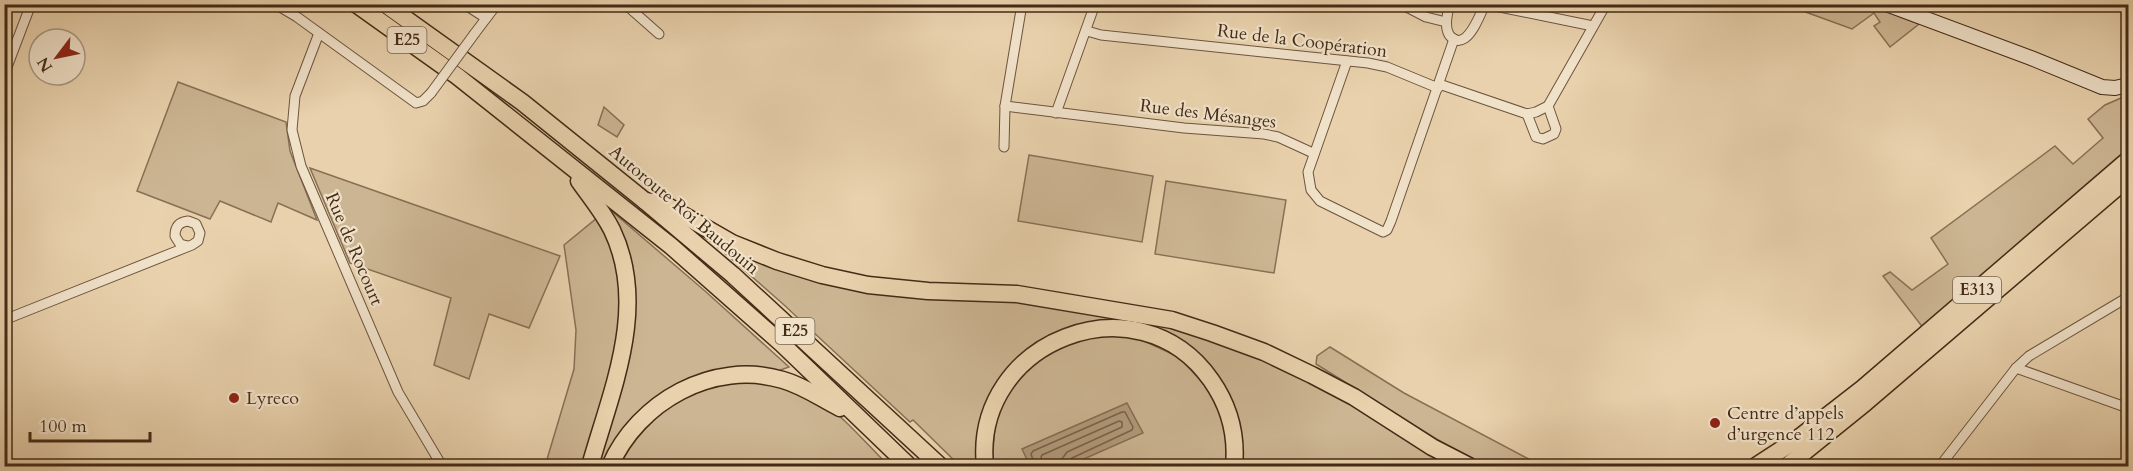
<svg xmlns="http://www.w3.org/2000/svg" width="2133" height="471" font-family="Cardo,serif">
  <rect width="100%" height="100%" fill="#e8d1ac"/>
  <filter id="stains"><feTurbulence type="fractalNoise" baseFrequency=".00333" numOctaves="4"/><feColorMatrix values="0 0 0 0 .2 0 0 0 0 .09 0 0 0 0 .02 0 0 0 .5 -.17"/></filter>
  <radialGradient id="worn" r=".72"><stop offset=".6" stop-color="#630" stop-opacity="0"/><stop offset="1" stop-color="#630" stop-opacity=".3"/></radialGradient>
  <g fill="#ccb592" stroke="#887054" stroke-width="1.5">
    <path d="M1802,5H1871L1919,24L1890,47L1874,26L1880,22L1874,13L1852,29L1800,10Z"/>
    <path d="M178,82L286,122L290,151L317,220L278,203L271,222L220,201L210,219L137,191Z"/>
    <path d="M2128,95V152L1924,329L1883,276L1890,272L1912,290L1948,264L1931,238L2055,146L2073,164L2103,138L2088,119L2105,105Z"/>
    <path d="M604,107L624,125L617,137L598,125Z"/>
    <path d="M1029,155L1153,176L1142,242L1018,221Z"/>
    <path d="M310,168L560,256L529,328L489,314L469,379L434,365L451,298L350,263Z"/>
    <path d="M1166,181L1286,200L1274,273L1155,254Z"/>
    <path d="M608,208L705,291L789,367L775,372L697,377L605,466H593L628,342Z"/>
    <path d="M597,218C608,240 618,263 620,288C625,344 597,412 582,466H545L574,369L576,330L564,245Z"/>
    <path d="M694,226L784,267L1015,297L1176,329L1229,347L1289,371L1349,403L1453,466H1240L1214,372L1198,355L1176,340L1117,322H1094L1054,334L1019,359L981,466H960L913,420L910,422L783,304Z"/>
    <path d="M1085,336H1133L1179,357L1212,393L1222,415L1226,433V466H992L995,422L1012,385L1042,356Z"/>
    <path d="M1330,347L1404,393L1542,466H1486L1438,440L1316,364L1317,356Z"/>
    <path d="M754,382C777,385 801,391 821,402C843,415 870,448 889,466H618L634,437L669,405L713,385Z"/>
  </g>
  <path fill="#b09979" stroke="#856d51" stroke-width="1.5" d="M1127,403L1143,433L1068,466H1030L1022,449Z"/>
  <g fill="none" stroke-linecap="round" stroke-linejoin="round">
    <g stroke="#7a6248" stroke-width="1.5">
      <path d="M1035,466L1031,454L1033,451L1122,412H1125L1133,427L1132,430L1072,458L1068,462V466"/>
      <path d="M1043,466L1041,457L1042,455L1119,421L1122,422V427L1067,452L1062,459L1060,466"/>
    </g>
    <defs>
      <g id="street">
        <path d="M275,4L297,17L416,103L423,101L431,93"/>
        <path d="M464,4L486,18"/>
        <path d="M625,4L659,34"/>
        <path d="M1401,4L1426,17L1446,22"/>
        <path d="M1450,4C1447,14 1442,35 1456,40C1459,41 1462,40 1465,38C1474,31 1480,15 1485,4L1593,26"/>
        <path d="M1087,31L1101,35L1368,63L1387,67L1438,88"/>
        <path d="M319,33L295,96L292,130L301,166L398,392L442,466"/>
        <path d="M475,33L497,4"/>
        <path d="M1347,61L1308,172L1311,190L1320,201L1383,232L1387,230L1391,221L1454,39"/>
        <path d="M4,75L31,4"/>
        <path d="M1439,84L1527,114"/>
        <path d="M1005,106L1184,128L1264,134L1278,137L1313,153"/>
        <path d="M1056,113L1095,4"/>
        <path d="M1527,114L1536,112L1548,106L1606,4"/>
        <path d="M1527,114L1536,137L1543,139L1554,134L1556,129L1548,106"/>
        <path d="M1004,147L1005,106L1022,4"/>
        <path d="M4,320L192,245L198,241L200,233L196,224L188,221C179,222 175,227 175,236L180,244L188,246"/>
        <path d="M2016,368L2128,408"/>
        <path d="M4,453L10,466"/>
        <path d="M1940,466L2016,368L2029,356L2128,297"/>
      </g>
      <path id="secondary" d="M1886,4L2031,58L2102,87L2115,88L2128,85"/>
      <g id="highway">
        <path d="M356,4L457,76L671,246L782,344L909,466"/>
        <path d="M385,4L522,102L645,201L733,275L940,466"/>
        <path d="M579,181C591,198 603,212 612,230C649,307 611,391 590,466"/>
        <path d="M645,201L664,204L732,243L777,261L822,275L868,285L928,291L1017,294L1172,320L1212,333L1264,352L1312,375L1354,397L1432,447L1469,466"/>
        <path d="M610,466C638,402 713,359 783,380C804,386 820,398 840,408"/>
        <path d="M985,466C972,341 1138,276 1211,380C1230,407 1237,435 1234,466"/>
        <path d="M1756,466L1796,440L1863,388L2128,160"/>
        <path d="M1787,466L1865,403L2128,178"/>
      </g>
    </defs>
    <use href="#street" stroke="#6d543c" stroke-width="11"/>
    <use href="#secondary" stroke="#442b16" stroke-width="16"/>
    <use href="#highway" stroke="#442b16" stroke-width="19"/>
    <use href="#street" stroke="#f0e1c9" stroke-width="9"/>
    <use href="#secondary" stroke="#f0e1c9" stroke-width="14"/>
    <use href="#highway" stroke="#e8d1ac" stroke-width="16"/>
    <defs>
      <path id="street-bridge" d="M431,93L475,33"/>
    </defs>
    <use href="#street-bridge" stroke="#6d543c" stroke-width="11" stroke-linecap="butt"/>
    <use href="#street-bridge" stroke="#f0e1c9" stroke-width="9"/>
  </g>
  <g fill="#8f2418" stroke="#f0e1c9" stroke-width="2">
    <circle cx="234" cy="398" r="6"/>
    <circle cx="1715" cy="423" r="6"/>
  </g>
  <g text-anchor="middle" dominant-baseline="central" stroke-width="4.5" stroke-linejoin="round" paint-order="stroke">
    <g fill="#f0e1c9" stroke="#78624c" stroke-width="1.5">
      <rect x="387.5" y="27" width="39" height="26" rx="4.5"/>
      <rect x="1953" y="277" width="48" height="26" rx="4.5"/>
      <rect x="775.5" y="318" width="39" height="26" rx="4.5"/>
    </g>
    <g font-size="16" font-weight="bold" fill="#442b16">
      <text x="407" y="40">E25</text>
      <text x="1977" y="290">E313</text>
      <text x="795" y="331">E25</text>
    </g>
    <g font-size="18" fill="#442b16" stroke="#f0e1c9">
      <text transform="translate(1302 41) rotate(7)">Rue de la Coopération</text>
      <text transform="translate(1208 114) rotate(7)">Rue des Mésanges</text>
      <text transform="translate(684 210) rotate(40)">Autoroute Roi Baudouin</text>
      <text transform="translate(354 249) rotate(67)">Rue de Rocourt</text>
    </g>
    <g font-size="18" fill="#442b16" stroke="#f0e1c9" text-anchor="start">
      <text x="246" y="398">Lyreco</text>
      <text x="1727" y="413">Centre d’appels<tspan x="1727" dy="21">d’urgence 112</tspan></text>
    </g>
  </g>
  <rect width="2133" height="471" fill="none" stroke="#e8d1ac" stroke-width="24"/>
  <rect x="6" y="6" width="2121" height="459" fill="none" stroke="#442b16" stroke-width="3"/>
  <rect x="12" y="12" width="2109" height="447" fill="none" stroke="#442b16" stroke-width="1.5"/>
  <g transform="translate(57 57) rotate(238)"><circle r="28" fill="#f0e1c9" stroke="#ab9881" stroke-width="1.5"/>
  <path d="M0-4.5L10 22L0 15L-10 22Z" fill="#8f2418"/>
  <text y="-9" font-size="16" font-weight="bold" text-anchor="middle" fill="#442b16">N</text>
  </g>
  <path d="M30 432v9h120v-9" fill="none" stroke="#442b16" stroke-width="3"/>
  <text x="39" y="432" font-size="18" fill="#442b16" stroke="#f0e1c9" stroke-width="4.5" paint-order="stroke">100 m</text>
  <rect width="100%" height="100%" filter="url(#stains)"/>
  <rect width="100%" height="100%" fill="url(#worn)"/>
</svg>
